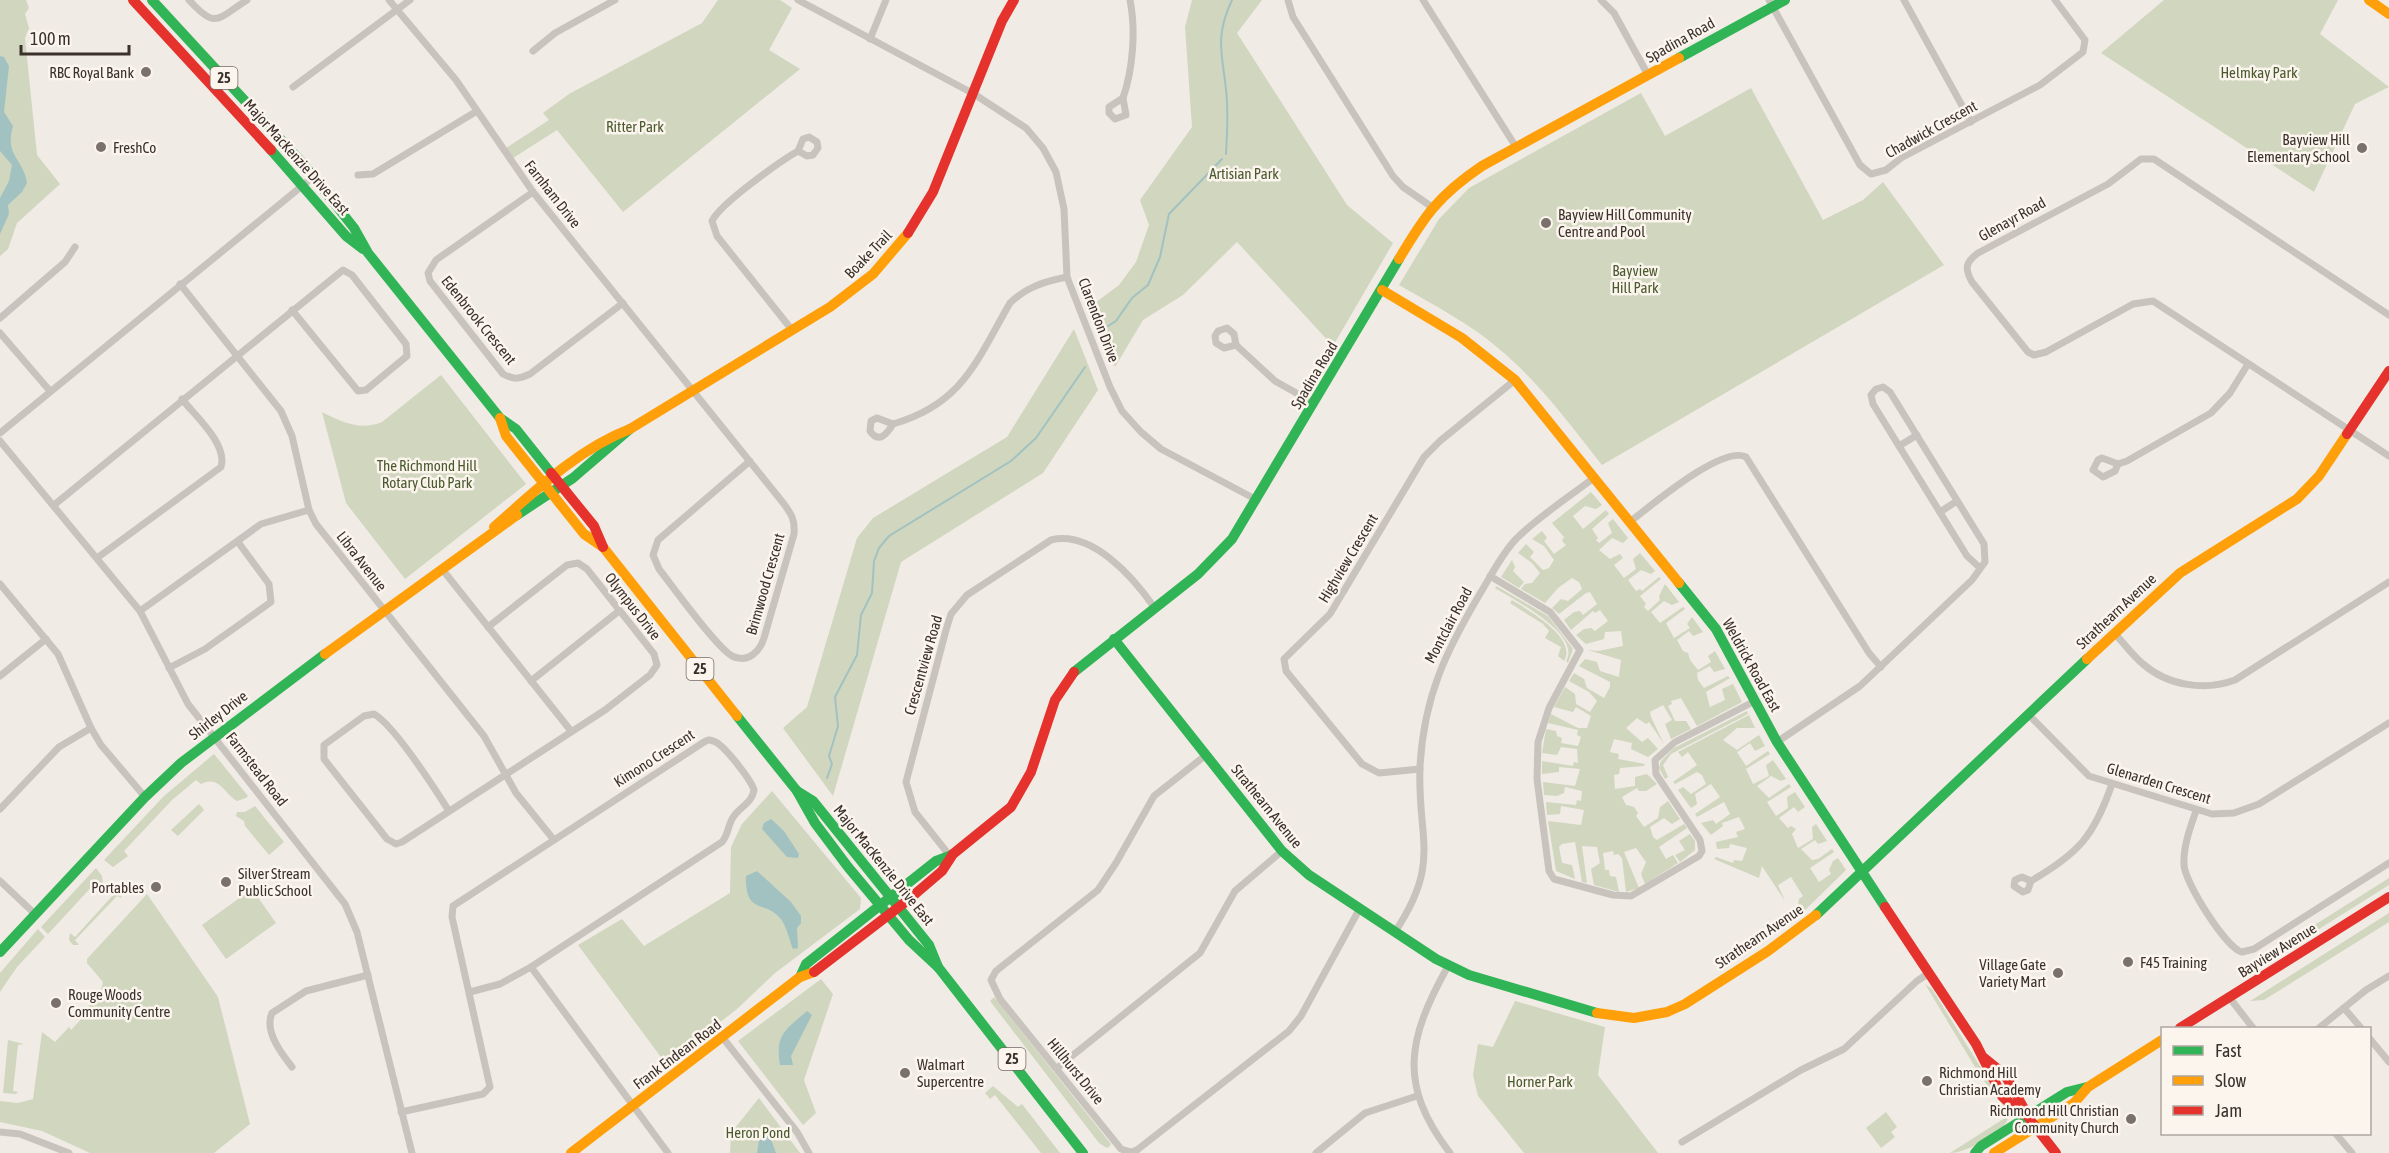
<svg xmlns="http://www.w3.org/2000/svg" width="2389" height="1153" font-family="'Asap Condensed',sans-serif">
  <rect width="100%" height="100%" fill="#f0ebe5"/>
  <g fill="#d1d6bf">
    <path d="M0,0H26L29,8L25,14L29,28L25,38L37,155L60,184L17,223L8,249L0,256Z"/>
    <path d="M718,0H780L792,8L769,50L800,69L623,212L557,130L513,158L506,148L549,120L543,113L569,94L702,23Z"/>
    <path d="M1192,0H1262L1237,33L1347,205L1393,243L1333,346L1237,242L1183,295L1143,320L1115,367L1091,306L1119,285L1136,262L1149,225L1140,200L1192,127L1185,27Z"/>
    <path d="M2164,0H2338L2320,34L2389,87L2355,104L2314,192L2101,53Z"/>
    <path d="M1751,88L1823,220L1863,200L1883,182L1944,265L1602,465C1571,426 1542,386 1504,353C1473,325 1435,306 1399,285L1439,219L1469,188L1641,93L1665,136Z"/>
    <path d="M1074,329L1098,390L1043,473L901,562L833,796L783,728L807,707L857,538L873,518L1007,437Z"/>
    <path d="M441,375L526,484L405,579L346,503L322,412C342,422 360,431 382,422Z"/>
    <path d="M1591,492L1602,505L1596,509L1585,506L1573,516L1583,529L1606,510L1609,514L1592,529L1598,538L1596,540L1599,543L1612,533L1608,523L1613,519L1628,538L1623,543L1612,538L1599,550L1610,559L1620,554L1623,558L1614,565L1624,578L1636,569L1633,559L1640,553L1655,571L1651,574L1641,570L1628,580L1636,591L1640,589L1642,591L1659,577L1661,579L1640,596L1646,604L1644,607L1648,611L1660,600L1659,596L1665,584L1679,602L1672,605L1664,601L1651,612L1660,623L1683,607L1685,609L1666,623L1674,638L1690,628L1687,624L1692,617L1703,632L1693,636L1689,631L1677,640L1683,651L1688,653L1690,660L1698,670L1711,662L1708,656L1715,651L1725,669L1714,672L1710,666L1697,673L1698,680L1704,688L1728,676L1730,678L1706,692L1710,707L1725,700L1722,689L1733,684L1742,702L1697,726L1681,698L1671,701L1672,704L1668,706L1675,721H1686L1691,729L1671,739L1665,724L1672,720L1663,705L1650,712L1651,717L1664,744L1649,722L1646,724L1637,718L1626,728L1642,742L1648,738L1658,749L1648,757L1631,749L1632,743L1614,739L1610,752L1619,754L1618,759L1645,764L1644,766L1620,768L1619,774L1614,775L1615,789L1635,786V777L1647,774L1657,784L1646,791H1639L1637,788L1622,797L1626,805L1634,807L1638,813L1636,816L1644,827L1658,818L1660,807L1668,801L1680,819L1672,824L1664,818L1650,827L1653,837L1657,840L1684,824L1687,828L1659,847L1666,859L1673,855L1678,863L1645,884L1641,874L1646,862L1636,848L1624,852L1639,888L1626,892L1622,858L1618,854L1614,855L1613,851L1603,853L1605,870H1609L1610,876L1616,877L1619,892L1594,885L1591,869L1600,863L1597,847L1582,846L1587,883L1582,882L1575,842L1562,844L1559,847L1562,863L1572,865L1575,879L1556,871L1548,821L1581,825L1584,810L1561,806L1560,814L1547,815L1546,802L1576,805L1577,800L1581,801L1582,791L1565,787L1564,793L1557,796L1544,795L1543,782L1575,786L1580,769L1559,767V772L1542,774V761L1573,766L1574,762L1578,763L1577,749L1561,747L1557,755L1542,753L1546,729L1556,731L1557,736L1562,738L1561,743L1578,746L1581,737L1577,735L1578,730L1548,723L1551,714L1578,728H1587L1591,716L1576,707L1573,712L1554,707L1565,687L1575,694L1576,704L1590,712L1597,701L1589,692L1569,681L1574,673L1584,679L1587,688L1604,698L1610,687V682L1579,666L1585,659L1597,662L1600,671L1619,677L1621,660L1588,650L1598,651L1623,646L1621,631L1605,632L1604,639L1586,644L1576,635L1584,629L1591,628L1595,631L1608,621L1600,610L1595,613L1593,611L1571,630L1564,620L1574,612L1580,611L1583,615L1597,604L1590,592L1586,593L1559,614L1552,608L1561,599L1568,601L1582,589L1579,582L1572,578L1558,588L1545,603L1521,589L1525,584L1532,583L1540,573L1532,563L1518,553L1526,544L1534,552L1530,557L1543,570L1549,568L1554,560L1544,546L1532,539L1542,531L1547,538L1544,541L1554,554L1566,545L1562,541L1564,537L1552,523Z"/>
    <path d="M1512,560L1515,567L1513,571L1524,582L1519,588L1501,577Z"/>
    <path d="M1496,586L1548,616L1573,649L1568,663L1566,661C1582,634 1514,600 1495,588Z"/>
    <path d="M1512,600C1528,610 1578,638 1564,661L1558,656L1561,647L1545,638L1549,631L1543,624L1510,603Z"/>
    <path d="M1747,711L1748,714L1671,754L1663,765L1668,777L1665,779L1659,768L1661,761L1674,748Z"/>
    <path d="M1749,715L1755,728H1737L1723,740L1737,750L1759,735L1765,746L1755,751L1750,743L1737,752L1746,766L1768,751L1770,754L1746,769L1753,784L1769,776L1766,765L1773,760L1786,779L1781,781L1771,776L1757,786L1769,798L1789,784L1791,787L1767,802L1776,816L1788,808L1787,797L1795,792L1805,807L1798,812L1794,807L1779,818L1788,828L1791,826L1796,829L1792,834L1798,848L1813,839L1812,827L1816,824L1827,841L1818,844L1815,840L1801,849L1812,860L1818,859L1832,849L1834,852L1810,868L1819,882L1831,874L1829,870L1833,861L1838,858L1846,870L1802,913L1798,906L1799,899L1803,896L1791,877L1778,885L1785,901L1762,866L1759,878L1714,859L1716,857L1733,863L1734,860L1742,861L1747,848L1730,844L1729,848L1717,849L1716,842L1738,837L1736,832L1745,829L1739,817L1722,823L1723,826L1711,835L1701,823L1713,820L1716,824L1730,814L1724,802L1697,817L1695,814L1720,797L1711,784L1695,794L1697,804L1691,808L1678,790L1683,787L1691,794L1706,784L1702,775L1697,772L1675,784L1673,782L1697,765L1688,752L1682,757L1678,752Z"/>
    <path d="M214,754L248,796L246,798L237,801C223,793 220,775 201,784L196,780L172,800L124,851L128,856L113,867L104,860L164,796Z"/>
    <path d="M772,791L861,898L860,909L775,973L737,1009L666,1064L578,945L622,919L644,946L730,893L731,847L742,824Z"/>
    <path d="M199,804L204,810L178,836L171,830Z"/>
    <path d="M255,806L284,842L269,855L245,826L244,821L236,816L237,812H245Z"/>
    <path d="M1690,834L1695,841V850L1680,862L1675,855L1685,850L1679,841Z"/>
    <path d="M96,868L102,876L103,884L97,881L48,934L41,927Z"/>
    <path d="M2389,878V885L2246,975L2243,970Z"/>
    <path d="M111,888L116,889L122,898L117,896L75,940L79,945H73L69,940L70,933L75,937L115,893Z"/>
    <path d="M252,889L276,923L226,959L202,925Z"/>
    <path d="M147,894L218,997L250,1124L214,1153H90L42,1131L0,1122V1101L18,1103L33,1099L42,1032L55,1042L69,1027L71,1030L88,1012L85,1010L100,994L103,982L87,963V959Z"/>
    <path d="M2389,913V922L2264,1000L2250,1001Z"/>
    <path d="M38,929L45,937L17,967L0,992V973Z"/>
    <path d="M821,979L833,994L804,1080L816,1113L803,1125L738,1041Z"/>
    <path d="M1925,984L1932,989L2009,1113L1981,1077Z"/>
    <path d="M994,997L1111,1144L1110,1146L1107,1148L1099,1143L990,1001Z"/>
    <path d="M1515,1001L1605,1027L1598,1075L1658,1153H1524L1478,1096L1473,1075L1478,1044L1493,1047Z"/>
    <path d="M8,1040L24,1044L18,1045L13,1091L18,1092L16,1094L3,1093Z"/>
    <path d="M993,1086L1018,1107L1022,1104L1060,1153H1041L995,1095L990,1099L985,1093Z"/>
    <path d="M759,1098L800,1153H730L731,1133Z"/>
    <path d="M1886,1112L1897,1127L1891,1132L1895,1137L1881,1148L1866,1128Z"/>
    <path d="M2005,1118L2008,1119C2002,1134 1965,1153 1950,1153Z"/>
  </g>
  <g fill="#a1c2c1">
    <path d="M0,56L4,57L9,66L4,112L13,126C4,156 24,159 27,183L22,192L8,205L9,214L0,234V198L9,181L12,165L0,151Z"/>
    <path d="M771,819L784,831L799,854L798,858L787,857L762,829L764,823Z"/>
    <path d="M757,871L791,902L801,916V923L797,928L798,948L793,949C789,940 787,926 780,918C764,900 745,915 746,876Z"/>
    <path d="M807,1011L812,1015L791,1056L793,1065H780C775,1035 785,1030 807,1011Z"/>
    <path d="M768,1131L776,1153H757L760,1133Z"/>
  </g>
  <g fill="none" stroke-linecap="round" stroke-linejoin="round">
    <g stroke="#a1c2c1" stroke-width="2">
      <path d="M1226,154C1227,136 1228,119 1227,102C1225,60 1212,42 1232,0"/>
      <path d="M1108,326L1116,321L1132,298L1148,285L1160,257L1169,214L1222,159"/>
      <path d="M827,778L832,764L829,756L838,726L835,697L857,655L861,615L872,593L874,561L879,548L889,536L1011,461L1036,438L1085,367"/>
    </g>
    <g stroke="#c9c3be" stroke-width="7">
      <path d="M189,0C216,30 217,19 247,0"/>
      <path d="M389,0L456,80L533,192L784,504C792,515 795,520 794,534L764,638C760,651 748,664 732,656C716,647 673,587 659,569L653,555L658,540L750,461"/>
      <path d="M798,0L974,94L1026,128L1043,148L1056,172L1064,209L1067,277L1110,387L1122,411L1141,432L1161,449L1257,500"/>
      <path d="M1288,0L1293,17L1393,176L1403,187L1432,207"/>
      <path d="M1423,0L1516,147"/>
      <path d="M1601,0L1614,13L1648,75"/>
      <path d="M1769,0L1860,165L1871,174L1886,170L1901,158L2040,85L2083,52L2085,40L2055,0"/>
      <path d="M1904,0L1971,122"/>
      <path d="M870,39L886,0"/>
      <path d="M533,51L555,33L615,0"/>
      <path d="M293,87L410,0"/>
      <path d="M1123,98C1133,69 1136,30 1130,0"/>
      <path d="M1123,98L1126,115L1115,119L1109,113V107Z"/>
      <path d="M358,175L373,174L477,111"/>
      <path d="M533,192L436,260L428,273L430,281L503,374C514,380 519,379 530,374L623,303"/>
      <path d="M180,284L281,411L292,436L309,510L316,524L484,736L516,793L554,840"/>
      <path d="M2389,315L2154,159H2141L2108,184L1978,253C1966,262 1964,268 1972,282L2028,352L2034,355L2046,352L2133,304L2153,301L2389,456"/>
      <path d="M0,318L65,262L75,247"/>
      <path d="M1227,328L1234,334L1236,345L1224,348L1216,343L1215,336L1218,331Z"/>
      <path d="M792,330L717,236L712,221C720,204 779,162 798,151L803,139L809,137L817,142L818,148L813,155L807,156L798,151"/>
      <path d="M0,333L50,391"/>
      <path d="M1236,345L1275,381L1314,403"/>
      <path d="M877,418L893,424C887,434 879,444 870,431L871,421Z"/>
      <path d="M893,424C963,404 977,360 1010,303C1026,287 1046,281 1067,277"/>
      <path d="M0,433L313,177"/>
      <path d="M0,441L140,611L188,704L345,904L357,932L412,1153"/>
      <path d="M1899,446L1917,435"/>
      <path d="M2118,464L2115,471L2103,477L2093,470L2098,460L2102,458L2118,464L2127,461L2211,413L2230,393L2248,364"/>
      <path d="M54,505L343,270L352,275L406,344L407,356L366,390L358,391L292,310"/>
      <path d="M1940,512L1957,501"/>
      <path d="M1631,521C1652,505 1722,445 1746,457L1869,653L1881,667"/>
      <path d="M97,558L221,467C228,444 195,416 182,399"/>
      <path d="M442,569L571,731"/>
      <path d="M1490,576L1550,612L1580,650L1549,708L1538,742L1537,779L1549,871L1554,879L1613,895L1631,896L1699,856L1702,851L1700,840L1656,774L1655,760L1675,742L1755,701"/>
      <path d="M0,584L58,654L91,728L101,745L145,797"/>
      <path d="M140,611L261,524L309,510"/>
      <path d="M2114,633C2124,643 2132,655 2143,664C2168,686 2205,691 2235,680L2389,582"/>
      <path d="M169,668L205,649L271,602L269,584L238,542"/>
      <path d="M0,676L46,639"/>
      <path d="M531,681L619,611"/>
      <path d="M2029,715L2089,776L2212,814L2234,813L2259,804L2389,723"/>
      <path d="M1777,742L1860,686L1972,580L1985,562L1984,544L1890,392L1883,387L1876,389L1871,395L1873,404L1967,556L1980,568"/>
      <path d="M1206,755L1154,796L1116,863L1098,890L996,971L991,980L1000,999L1121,1149L1131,1152L1137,1150L1289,1031L1301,1016L1360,908"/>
      <path d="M1420,769L1379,773L1362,764L1286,671L1284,659L1330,614L1424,457L1440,441L1515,380"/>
      <path d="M0,809L59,747L91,728"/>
      <path d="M449,811C435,789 395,726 374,714L364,716L324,745V759L387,839L396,844L402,842L605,710L650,675L657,665L654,654L587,569L578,563L567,565L488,627"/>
      <path d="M2196,811C2190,828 2183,847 2184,865C2185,883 2226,948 2242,952L2254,949L2389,863"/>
      <path d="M950,856L915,812L906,782L946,630L951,614L967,595L1051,540C1092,530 1133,577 1154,607"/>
      <path d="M0,881L35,914"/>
      <path d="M2031,881L2028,890L2023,892L2014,886L2015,880L2022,877L2031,881C2079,853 2094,836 2112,784"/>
      <path d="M1395,932C1442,861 1417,840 1420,766C1424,696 1446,651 1481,592C1492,574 1501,555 1516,539C1539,516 1569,497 1595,477"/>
      <path d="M1448,966C1408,1038 1397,1084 1450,1153"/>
      <path d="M531,967L668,1153"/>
      <path d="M2229,997L2253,1028"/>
      <path d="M2344,1008L2361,1028"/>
      <path d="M2319,1028L2366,990L2389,976"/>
      <path d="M723,1038L797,1132L809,1153"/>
      <path d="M2370,1039L2389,1062"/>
      <path d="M292,1067C281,1053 264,1031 272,1013L306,991L368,975"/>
      <path d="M1057,1068L1200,953L1235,891L1282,851"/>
      <path d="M401,1112L483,1094L490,1087L452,917L453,906L704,742C708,740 709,739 713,741C723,743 751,780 754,790C752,803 741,806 734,816C728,823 729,834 722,842L531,967L500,984L470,992"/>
      <path d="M0,1132L20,1134L69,1153"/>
      <path d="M2336,1134L2352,1153"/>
      <path d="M1682,1142L1801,1070L1844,1049L1917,981L1929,973"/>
      <path d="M1316,1153L1365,1113L1417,1096"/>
    </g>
    <g stroke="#30b455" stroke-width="10">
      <path d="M152,0L305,166L354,228L368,253L500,418L516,429L551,473"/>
      <path d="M1679,58L1785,0"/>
      <path d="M271,150L346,236L363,249"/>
      <path d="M517,515L573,478L630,429"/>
      <path d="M1679,583L1716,629L1777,742L1885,907"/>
      <path d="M1114,639L1282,851L1309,875L1436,959L1469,975L1597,1013"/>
      <path d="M1074,672L1198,574L1232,539L1399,259"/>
      <path d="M737,716L797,791L815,823L848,867L909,940L938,967"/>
      <path d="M797,791L813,801L929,945L938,967L1083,1153"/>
      <path d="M1816,915L2087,659"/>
      <path d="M0,952L145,797L181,763L325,654"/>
      <path d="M800,977L806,964L936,861L952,855"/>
      <path d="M1975,1153L1981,1146L2067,1092L2087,1087"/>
    </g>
    <g stroke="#ff9f0a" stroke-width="10">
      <path d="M2369,0L2389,14"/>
      <path d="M1399,259C1425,215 1439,195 1482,166L1679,58"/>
      <path d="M1382,290L1462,338L1515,380L1679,583"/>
      <path d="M500,418L506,436L584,534L603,547L737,716"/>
      <path d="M494,527C535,491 578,449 630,429L830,307L873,274L908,233"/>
      <path d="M325,654L517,515"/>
      <path d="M2087,659L2180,573L2297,499L2319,476L2347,434"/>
      <path d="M1597,1013L1634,1018L1667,1012L1685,1004L1768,951L1816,915"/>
      <path d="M571,1153L800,977L814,972"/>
      <path d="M1994,1153L2074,1103L2088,1087L2162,1040"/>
    </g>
    <g stroke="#e5322d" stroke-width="10">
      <path d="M133,0L271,150"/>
      <path d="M908,233L933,192L1002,21L1014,0"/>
      <path d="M2347,434L2389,371"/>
      <path d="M551,473L594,526L603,547"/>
      <path d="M1885,907L1976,1044L2002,1096L2018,1111L2028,1116"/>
      <path d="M814,972L908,900L942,871L953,854L1011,807L1031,772L1055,700L1074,672"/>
      <path d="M2180,1028L2389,897"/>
      <path d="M1984,1058L2005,1075L2031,1121L2056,1153"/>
    </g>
  </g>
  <g fill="#7a716c" stroke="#fbf5ee" stroke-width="2">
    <circle cx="146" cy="72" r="6"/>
    <circle cx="101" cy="147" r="6"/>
    <circle cx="2362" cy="148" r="6"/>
    <circle cx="1546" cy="223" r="6"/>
    <circle cx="226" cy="882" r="6"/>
    <circle cx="156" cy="887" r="6"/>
    <circle cx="2128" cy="962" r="6"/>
    <circle cx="2058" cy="973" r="6"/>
    <circle cx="56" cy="1003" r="6"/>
    <circle cx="905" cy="1073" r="6"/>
    <circle cx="1927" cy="1081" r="6"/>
    <circle cx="2131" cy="1119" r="6"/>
  </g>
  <g text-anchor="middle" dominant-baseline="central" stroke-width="5" stroke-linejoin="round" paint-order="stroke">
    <g fill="#fbf5ee" stroke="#756b66" stroke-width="1.5">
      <rect x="210.5" y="67" width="27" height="22" rx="4.5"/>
      <rect x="686.5" y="658" width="27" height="22" rx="4.5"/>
      <rect x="998.5" y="1048" width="27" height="22" rx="4.5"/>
    </g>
    <g font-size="14" font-weight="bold" fill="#3b302b">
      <text x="224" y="78">25</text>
      <text x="700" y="669">25</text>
      <text x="1012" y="1059">25</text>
    </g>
    <g font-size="15" fill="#3b302b" stroke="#fbf5ee">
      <text transform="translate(1680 40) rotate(-29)">Spadina Road</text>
      <text transform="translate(1931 129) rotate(-29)">Chadwick Crescent</text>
      <text transform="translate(297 157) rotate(48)">Major MacKenzie Drive East</text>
      <text transform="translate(553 194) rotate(52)">Farnham Drive</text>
      <text transform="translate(2012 219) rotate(-29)">Glenayr Road</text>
      <text transform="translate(868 254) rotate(-46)">Boake Trail</text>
      <text transform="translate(479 320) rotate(51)">Edenbrook Crescent</text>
      <text transform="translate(1099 320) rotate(69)">Clarendon Drive</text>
      <text transform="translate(1314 375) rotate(-59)">Spadina Road</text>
      <text transform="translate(1348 558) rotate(-59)">Highview Crescent</text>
      <text transform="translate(362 561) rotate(52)">Libra Avenue</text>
      <text transform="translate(765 584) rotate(-74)">Brimwood Crescent</text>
      <text transform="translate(633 606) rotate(52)">Olympus Drive</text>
      <text transform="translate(2116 611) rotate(-43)">Strathearn Avenue</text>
      <text transform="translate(1448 625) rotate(-62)">Montclair Road</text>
      <text transform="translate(923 665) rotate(-74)">Crescentview Road</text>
      <text transform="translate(1752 665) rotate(61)">Weldrick Road East</text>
      <text transform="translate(218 715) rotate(-38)">Shirley Drive</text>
      <text transform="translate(654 758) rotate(-33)">Kimono Crescent</text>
      <text transform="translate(257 769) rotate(52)">Farmstead Road</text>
      <text transform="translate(2159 783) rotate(17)">Glenarden Crescent</text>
      <text transform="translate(1267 806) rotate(51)">Strathearn Avenue</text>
      <text transform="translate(884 865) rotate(51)">Major MacKenzie Drive East</text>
      <text transform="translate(1759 936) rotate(-34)">Strathearn Avenue</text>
      <text transform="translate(2277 950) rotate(-32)">Bayview Avenue</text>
      <text transform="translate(677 1054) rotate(-37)">Frank Endean Road</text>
      <text transform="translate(1076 1071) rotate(51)">Hillhurst Drive</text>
    </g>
    <g font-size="15" fill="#3b302b" stroke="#fbf5ee" text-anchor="start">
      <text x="134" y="72" text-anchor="end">RBC Royal Bank</text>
      <text x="2350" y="139" text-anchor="end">Bayview Hill<tspan x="2350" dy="17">Elementary School</tspan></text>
      <text x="113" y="147">FreshCo</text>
      <text x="1558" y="214">Bayview Hill Community<tspan x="1558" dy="17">Centre and Pool</tspan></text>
      <text x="238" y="873">Silver Stream<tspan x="238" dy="17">Public School</tspan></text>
      <text x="144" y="887" text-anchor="end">Portables</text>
      <text x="2140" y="962">F45 Training</text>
      <text x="2046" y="964" text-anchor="end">Village Gate<tspan x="2046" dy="17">Variety Mart</tspan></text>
      <text x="68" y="994">Rouge Woods<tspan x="68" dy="17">Community Centre</tspan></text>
      <text x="917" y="1064">Walmart<tspan x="917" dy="17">Supercentre</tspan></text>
      <text x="1939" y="1072">Richmond Hill<tspan x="1939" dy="17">Christian Academy</tspan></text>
      <text x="2119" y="1110" text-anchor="end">Richmond Hill Christian<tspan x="2119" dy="17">Community Church</tspan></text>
    </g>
    <g font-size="15" fill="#4a5a2e" stroke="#fbf5ee">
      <text x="2259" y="72">Helmkay Park</text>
      <text x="635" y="126">Ritter Park</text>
      <text x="1244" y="173">Artisian Park</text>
      <text x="1635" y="270">Bayview<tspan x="1635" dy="17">Hill Park</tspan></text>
      <text x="427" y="465">The Richmond Hill<tspan x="427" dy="17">Rotary Club Park</tspan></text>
      <text x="1540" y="1081">Horner Park</text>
      <text x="758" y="1132">Heron Pond</text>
    </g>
  </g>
  <rect x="2161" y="1027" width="210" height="108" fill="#fbf5ee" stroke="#aea6a0" stroke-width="1.5"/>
  <rect x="2173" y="1046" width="30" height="9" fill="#30b455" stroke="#aea6a0" stroke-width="1.5"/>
  <text x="2215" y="1057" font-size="18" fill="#3b302b">Fast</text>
  <rect x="2173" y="1076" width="30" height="9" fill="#ff9f0a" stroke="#aea6a0" stroke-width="1.5"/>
  <text x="2215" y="1087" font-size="18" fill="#3b302b">Slow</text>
  <rect x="2173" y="1106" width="30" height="9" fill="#e5322d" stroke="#aea6a0" stroke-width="1.5"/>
  <text x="2215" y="1117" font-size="18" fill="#3b302b">Jam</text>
  <path d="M21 45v9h108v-9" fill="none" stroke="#3b302b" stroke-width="3"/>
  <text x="30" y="45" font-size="18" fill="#3b302b" stroke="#fbf5ee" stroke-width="4.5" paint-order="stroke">100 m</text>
</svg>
